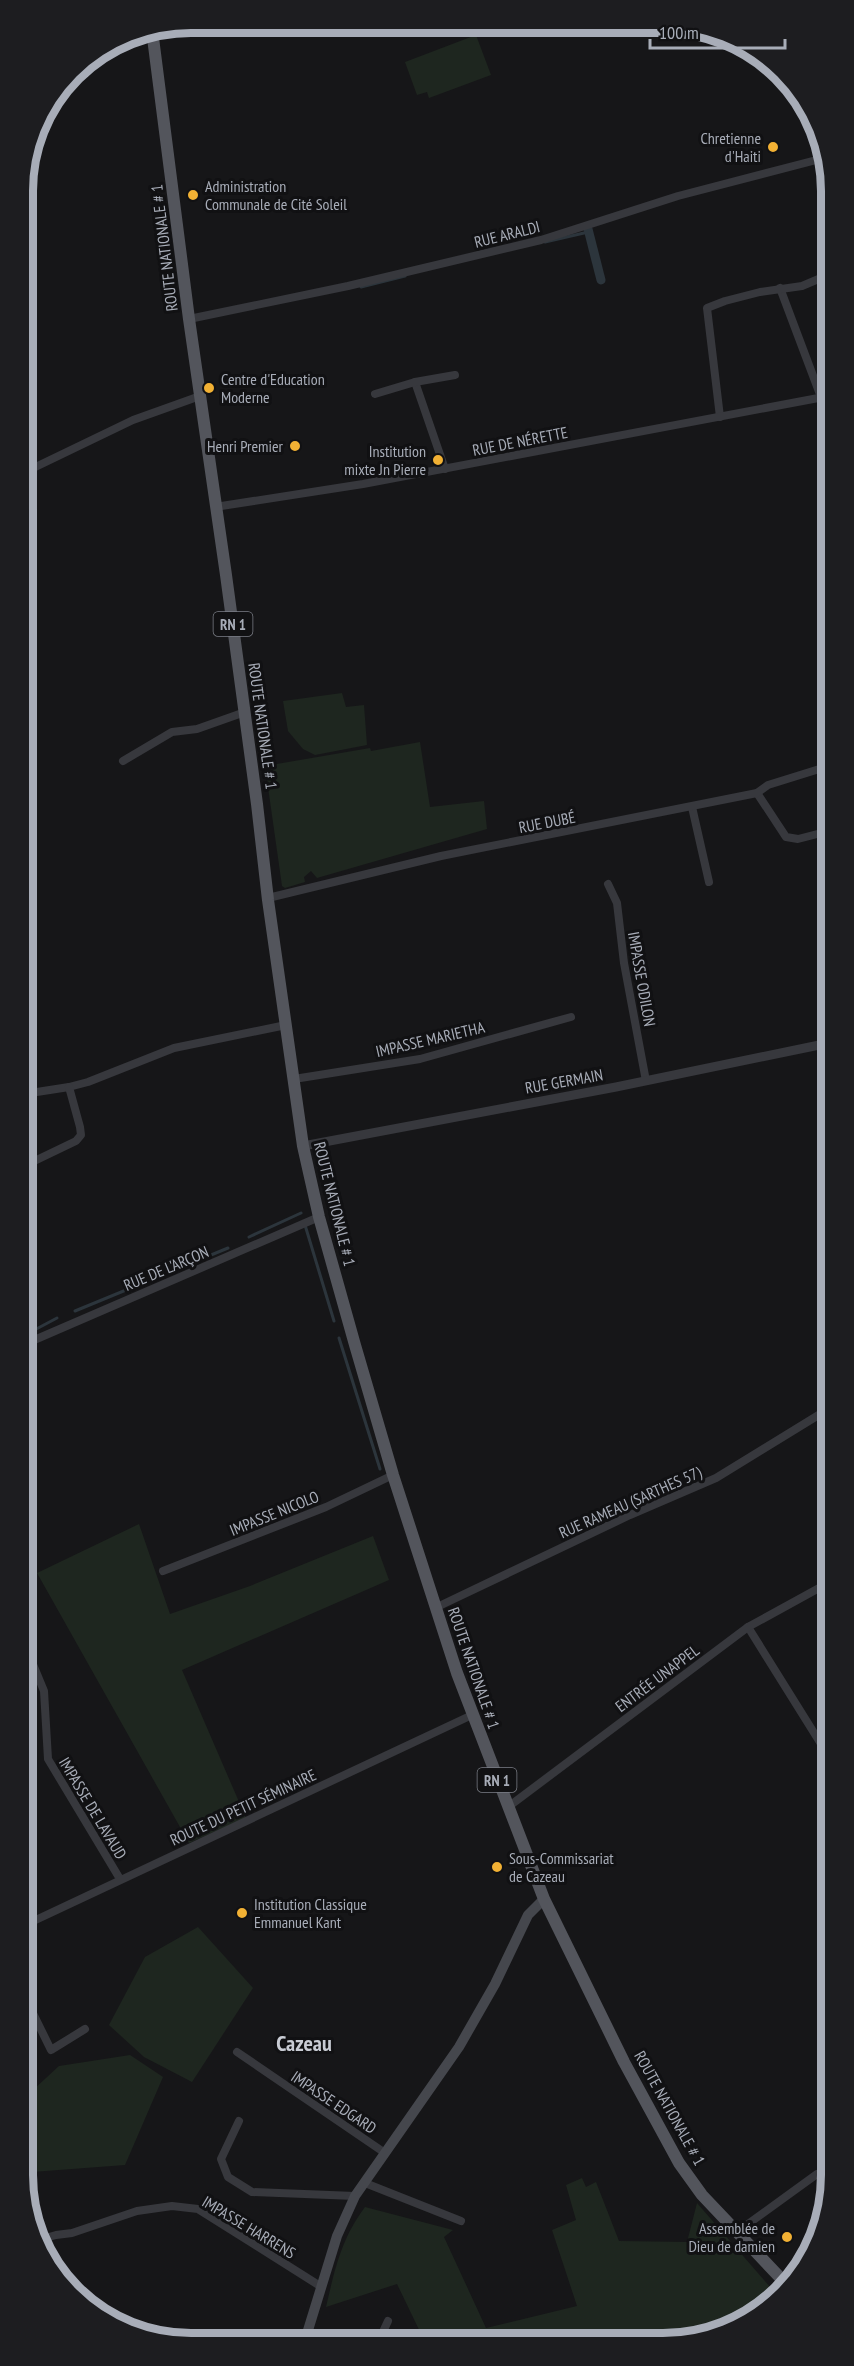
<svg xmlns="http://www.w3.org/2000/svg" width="854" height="2366" font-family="'PT Sans Narrow',sans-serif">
  <rect width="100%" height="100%" fill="#161618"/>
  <g fill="#1e261f">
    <path d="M476,35L491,75L429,98L427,92L417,95L405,62Z"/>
    <path d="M342,693L346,707L364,705L367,745L315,755L303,749L288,731L283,701Z"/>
    <path d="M420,742L430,807L484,801L487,829L317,878L311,871L304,877L305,882L285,888L282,886L265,766L370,748L371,751Z"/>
    <path d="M139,1524L170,1614L250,1586L373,1536L389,1580L182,1670L246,1818L189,1843L37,1573Z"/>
    <path d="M198,1927L253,1988L192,2082L144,2057L109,2025L145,1957Z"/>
    <path d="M130,2055L163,2077L125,2165L32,2172L26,2161V2089L32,2091L59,2066Z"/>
    <path d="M582,2178L586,2187L596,2182L619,2241L687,2242L697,2203L778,2296L747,2321L743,2311L685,2330L687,2340H424L397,2284L326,2307C335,2269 341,2239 365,2207L453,2230L444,2237L486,2328L577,2306L552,2230L576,2220L566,2185Z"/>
  </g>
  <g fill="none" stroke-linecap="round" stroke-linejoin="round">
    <g stroke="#2c353c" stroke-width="3">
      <path d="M545,242L584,233"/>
      <path d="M361,287L405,276"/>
      <path d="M305,1225L334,1321"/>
      <path d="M249,1237L301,1213"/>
      <path d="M75,1311L228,1248"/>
      <path d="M25,1335L57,1318"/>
      <path d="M339,1338L380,1469"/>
    </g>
    <path stroke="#2c353c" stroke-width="9" d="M588,229L601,280"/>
    <g stroke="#37383d" stroke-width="8">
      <path d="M780,288L821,397"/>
      <path d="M189,319L348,286L541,240L678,196L828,157"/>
      <path d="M415,382L445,469"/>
      <path d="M375,394L415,382L455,375"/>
      <path d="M720,417L707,308L725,301L760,292L802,286L828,275"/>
      <path d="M23,473L133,420L200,396"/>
      <path d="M215,507L363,484L829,396"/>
      <path d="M123,761L172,732L197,729L245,712"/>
      <path d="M757,793L786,837L798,839L829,831"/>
      <path d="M692,807L709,882"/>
      <path d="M608,884L617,903L624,963L646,1081"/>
      <path d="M268,898L441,856L757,793L768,785L829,766"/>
      <path d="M294,1079L420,1059L571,1017"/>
      <path d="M24,1094L69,1087L88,1082L174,1048L286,1025"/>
      <path d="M24,1166L76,1141L81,1135L80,1127L69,1087"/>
      <path d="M25,1344L319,1217"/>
      <path d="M163,1571L326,1507L393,1475"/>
      <path d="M435,1608L630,1515L716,1478L830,1408"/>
      <path d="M748,1627L831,1760"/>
      <path d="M25,1645L44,1691L48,1759L120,1879"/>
      <path d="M508,1807L748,1627L830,1582"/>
      <path d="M25,1925L472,1715"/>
      <path d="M25,1997L51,2050L85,2029"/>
      <path d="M237,2052L385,2153"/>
      <path d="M239,2121L221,2159L228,2177L252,2192L355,2196"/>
      <path d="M365,2183L461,2221"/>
      <path d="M737,2232L817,2174L831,2169"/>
      <path d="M42,2239L56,2235L72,2233L137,2211L172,2206L198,2209L320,2286"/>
      <path d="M375,2340L381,2336L388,2321"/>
    </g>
    <path stroke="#37383d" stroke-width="9" d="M303,1146L616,1087L829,1043"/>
    <path stroke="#45474d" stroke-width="10" d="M305,2340L337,2236L355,2196L459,2047L495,1984L528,1915L544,1899"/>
    <path stroke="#53555c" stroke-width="12" d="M152,30L189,319L226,575L257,804L268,900L303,1146L319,1217L355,1345L393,1475L457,1673L544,1899L624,2062L679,2163L702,2195L789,2287"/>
  </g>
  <g fill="#f2b134" stroke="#111113" stroke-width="2">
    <circle cx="773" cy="147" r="6"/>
    <circle cx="193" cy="195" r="6"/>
    <circle cx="209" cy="388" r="6"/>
    <circle cx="295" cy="446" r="6"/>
    <circle cx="438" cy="460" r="6"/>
    <circle cx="497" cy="1867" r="6"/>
    <circle cx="242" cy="1913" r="6"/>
    <circle cx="787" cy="2237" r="6"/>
  </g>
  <g text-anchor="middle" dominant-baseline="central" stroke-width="6" stroke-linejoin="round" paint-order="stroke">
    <g fill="#111113" stroke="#7b7e86" stroke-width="1.5">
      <rect x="213.5" y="612" width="39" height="24" rx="4.5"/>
      <rect x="477.5" y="1768" width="39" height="24" rx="4.5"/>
    </g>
    <g font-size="15" font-weight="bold" fill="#a8adb8">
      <text x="233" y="624">RN 1</text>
      <text x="497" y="1780">RN 1</text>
    </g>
    <g font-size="16" fill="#a8adb8" stroke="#111113" text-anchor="end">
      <text x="761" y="138">Chretienne<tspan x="761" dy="18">d'Haiti</tspan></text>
      <text x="205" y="186" text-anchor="start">Administration<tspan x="205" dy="18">Communale de Cité Soleil</tspan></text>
      <text x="221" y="379" text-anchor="start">Centre d'Education<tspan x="221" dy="18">Moderne</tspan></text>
      <text x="283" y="446">Henri Premier</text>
      <text x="426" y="451">Institution<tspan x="426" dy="18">mixte Jn Pierre</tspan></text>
      <text x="509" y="1858" text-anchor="start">Sous-Commissariat<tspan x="509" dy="18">de Cazeau</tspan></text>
      <text x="254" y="1904" text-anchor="start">Institution Classique<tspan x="254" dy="18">Emmanuel Kant</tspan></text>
      <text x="775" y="2228">Assemblée de<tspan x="775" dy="18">Dieu de damien</tspan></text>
    </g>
    <g font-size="16" fill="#a8adb8" stroke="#111113">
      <text transform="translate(507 234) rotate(-14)">RUE ARALDI</text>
      <text transform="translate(164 248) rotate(-97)">ROUTE NATIONALE # 1</text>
      <text transform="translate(520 441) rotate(-11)">RUE DE NÉRETTE</text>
      <text transform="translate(263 726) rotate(82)">ROUTE NATIONALE # 1</text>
      <text transform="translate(547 822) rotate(-11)">RUE DUBÉ</text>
      <text transform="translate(642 979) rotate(80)">IMPASSE ODILON</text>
      <text transform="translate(430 1039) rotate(-13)">IMPASSE MARIETHA</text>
      <text transform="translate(564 1081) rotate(-10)">RUE GERMAIN</text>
      <text transform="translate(335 1204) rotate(76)">ROUTE NATIONALE # 1</text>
      <text transform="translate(166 1268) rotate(-23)">RUE DE L'ARÇON</text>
      <text transform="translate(630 1502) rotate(-24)">RUE RAMEAU (SARTHES 57)</text>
      <text transform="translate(274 1513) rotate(-22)">IMPASSE NICOLO</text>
      <text transform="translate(474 1668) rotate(71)">ROUTE NATIONALE # 1</text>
      <text transform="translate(657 1678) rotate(-37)">ENTRÉE UNAPPEL</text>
      <text transform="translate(243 1807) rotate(-25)">ROUTE DU PETIT SÉMINAIRE</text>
      <text transform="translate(93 1808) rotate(59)">IMPASSE DE LAVAUD</text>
      <text transform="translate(334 2102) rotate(34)">IMPASSE EDGARD</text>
      <text transform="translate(670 2108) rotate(61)">ROUTE NATIONALE # 1</text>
      <text transform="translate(249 2227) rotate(31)">IMPASSE HARRENS</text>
    </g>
    <g font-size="22" font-weight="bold" fill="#c9ccd4" stroke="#111113">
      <text x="304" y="2043">Cazeau</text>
    </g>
  </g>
  <path d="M0 0H854V2366H0ZM191 33H663A158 158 0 0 1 821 191V2175A158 158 0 0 1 663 2333H191A158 158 0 0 1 33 2175V191A158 158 0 0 1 191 33Z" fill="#1d1d20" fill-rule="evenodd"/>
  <path fill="none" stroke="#a8adb8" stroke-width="8" d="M191 33H663A158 158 0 0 1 821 191V2175A158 158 0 0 1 663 2333H191A158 158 0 0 1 33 2175V191A158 158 0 0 1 191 33Z"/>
  <path d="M650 39v9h135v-9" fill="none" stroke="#a8adb8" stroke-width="3"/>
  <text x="659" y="39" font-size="18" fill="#a8adb8" stroke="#111113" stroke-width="4.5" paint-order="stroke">100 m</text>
</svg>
